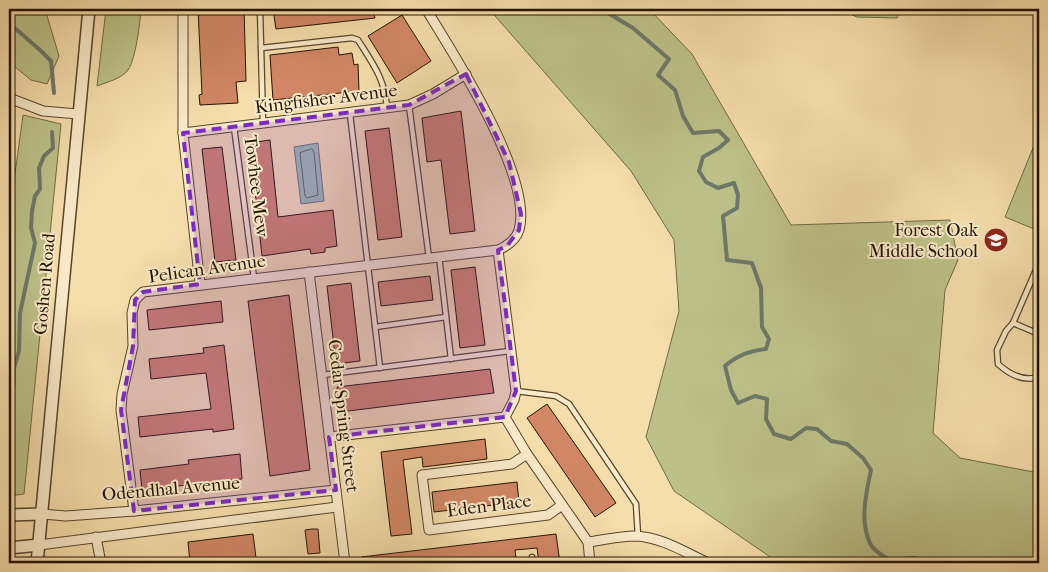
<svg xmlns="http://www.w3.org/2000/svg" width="1048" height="572" font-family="'IM FELL French Canon',serif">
  <rect width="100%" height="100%" fill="#f6deac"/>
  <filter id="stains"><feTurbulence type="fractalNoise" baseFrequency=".004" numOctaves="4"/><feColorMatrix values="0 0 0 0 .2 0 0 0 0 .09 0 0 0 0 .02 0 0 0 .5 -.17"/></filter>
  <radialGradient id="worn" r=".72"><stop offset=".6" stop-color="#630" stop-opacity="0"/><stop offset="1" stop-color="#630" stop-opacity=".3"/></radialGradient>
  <g fill="#bdc189" stroke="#706a44">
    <path d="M9,9H45L59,56L47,84L31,80L9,62Z"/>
    <path d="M106,9H141C140,23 136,58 128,70C121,79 107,82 97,86Z"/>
    <path d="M489,9H649L692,54L791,225L950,220L958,260L945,290L933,433L960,458L1039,473V563H779L674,491L646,437L679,311L674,240L631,171Z"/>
    <path d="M839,9H901L897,18L857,17Z"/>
    <path d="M23,115L61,124L24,494L9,496V218Z"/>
    <path d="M1039,133V231L1005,217Z"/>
  </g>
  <path fill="#9dbcad" stroke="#6d7868" d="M318,143L324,201L301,204L294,147Z"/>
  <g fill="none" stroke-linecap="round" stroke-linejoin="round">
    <path stroke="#606756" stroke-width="1" d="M312,149L314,152L318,195L307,198L305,196L300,153Z"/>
    <g stroke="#6d7868" stroke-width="4">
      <path d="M601,9L633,28L669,59L658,75L675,90L683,116L693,133L719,131L728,140L719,148L703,157L699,171L706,182L718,188L734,183L738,195L737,208L723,216L727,260L752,263L761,288L762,327L769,339L766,349C749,351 738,355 725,366L731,390L738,403L755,396L767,399L766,419L774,434L791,439L806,428L817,429L831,441L847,444L863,458L871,470C866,493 859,523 871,545C874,551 884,556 889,560L915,558L920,563"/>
      <path d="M9,23L40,50L51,61L54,93"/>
      <path d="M9,444V412L14,382V368L19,351L20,313L35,243L31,228L32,211L35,196L40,189L39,168L44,156L53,148L52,132"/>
    </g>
  </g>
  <g fill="#d18766" stroke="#241200">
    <path d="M198,9H244L246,81L236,82L238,103L200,105L199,95L202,94Z"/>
    <path d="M273,9H373L375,18L276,29Z"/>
    <path d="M402,15L431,61L397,83L368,36Z"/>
    <path d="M338,47L339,55L352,53L354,65L358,64L359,91L273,100L270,55Z"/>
    <path d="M461,111L475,231L450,234L441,160L427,162L422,118Z"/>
    <path d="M389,128L402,237L378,240L365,131Z"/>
    <path d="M270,140L278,217L333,210L337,246L325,248V252L311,254L310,249L262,256L250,143Z"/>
    <path d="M222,147L236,260L215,262L202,149Z"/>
    <path d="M475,267L485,345L460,348L451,270Z"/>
    <path d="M430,276L433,300L381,306L378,282Z"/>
    <path d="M351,283L360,361L336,364L327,286Z"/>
    <path d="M289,295L310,470L270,476L248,301Z"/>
    <path d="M221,301L223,322L149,330L147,310Z"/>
    <path d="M224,345L234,429L213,432V429L140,437L138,417L211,409L206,373L151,379L149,359L204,353L203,348Z"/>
    <path d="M490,369L494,393L340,412L337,387Z"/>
    <path d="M547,404L616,503L595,517L527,418Z"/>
    <path d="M485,439L487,459L423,467L422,457L403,460L412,534L391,536L381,452Z"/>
    <path d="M240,454L242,479L142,490L140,470L189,464L188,460Z"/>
    <path d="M517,482L519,502L434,512L432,492Z"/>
    <path d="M312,529H318L320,553L308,554L305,530Z"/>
    <path d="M253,534L256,558L190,563L188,542Z"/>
    <path d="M556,534L560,563H539L537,548L515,550L516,559L481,563H361V557Z"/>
  </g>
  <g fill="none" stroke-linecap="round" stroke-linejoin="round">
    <defs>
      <g id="service">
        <path d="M260,9L263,124"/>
        <path d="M261,48L352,38L358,40C373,64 385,79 387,108"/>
        <path d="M409,105L429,258"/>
        <path d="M350,114L380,368"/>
        <path d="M234,127L254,278"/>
        <path d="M439,256L451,359"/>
        <path d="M1039,263L1013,323L1006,331L997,350L998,364C1010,375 1023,382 1039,377"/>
        <path d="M1013,323L1039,334"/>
        <path d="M375,327L446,317"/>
        <path d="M322,375L510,351"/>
        <path d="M516,391L556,396L569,404L636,504L638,536"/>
        <path d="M532,557V563"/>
      </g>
      <g id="minor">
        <path d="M183,9V133L200,284"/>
        <path d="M9,98L43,111L78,114"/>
        <path d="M183,133L409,105L433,94L466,74"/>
        <path d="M498,250L516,391L514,400L505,417"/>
        <path d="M309,272L345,563"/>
        <path d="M329,437L505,417L527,454L588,542L590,563"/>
        <path d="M527,454L512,464L422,475L429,530L548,515L562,505"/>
        <path d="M134,511L121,410L122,394L133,346L132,313L135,300L143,292L498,250C507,246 516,240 519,230C534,178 453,53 426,9"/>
        <path d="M42,514L66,516L134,511L336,490"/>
        <path d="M96,537L101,563"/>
        <path d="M588,542C603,540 620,536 635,536C661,537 685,552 708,563"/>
        <path d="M39,545L337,507"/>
      </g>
      <g id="tertiary">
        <path d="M9,515L42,514"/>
        <path d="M9,548L39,545"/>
        <path d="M37,563L89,9"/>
      </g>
    </defs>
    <use href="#service" stroke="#58452b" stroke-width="7"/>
    <use href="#minor" stroke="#58452b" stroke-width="11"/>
    <use href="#tertiary" stroke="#58452b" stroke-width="14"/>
    <use href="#service" stroke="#f9eac9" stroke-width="4.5"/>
    <use href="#minor" stroke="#f9eac9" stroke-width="9"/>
    <use href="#tertiary" stroke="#f9eac9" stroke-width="11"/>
  </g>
  <path fill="#7b2cbf" fill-opacity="0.2" stroke="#7b2cbf" stroke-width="4" stroke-dasharray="10 6" stroke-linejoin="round" d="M466,74L509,162L521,214L519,230L507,246L498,250L516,391L505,417L329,437L336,490L134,511L121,410L133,346L135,300L143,292L200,284L183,133L409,105Z"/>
  <defs>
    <symbol id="school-disc" viewBox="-11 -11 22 22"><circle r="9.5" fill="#8f2418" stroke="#f9eac9"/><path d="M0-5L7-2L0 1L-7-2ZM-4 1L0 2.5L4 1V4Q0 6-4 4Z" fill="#fff"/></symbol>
  </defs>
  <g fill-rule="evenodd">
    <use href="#school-disc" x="982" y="226" width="28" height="28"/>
  </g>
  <g text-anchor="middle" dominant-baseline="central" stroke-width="4" stroke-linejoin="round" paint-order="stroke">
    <g font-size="18" fill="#241200" stroke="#f9eac9">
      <text transform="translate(326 99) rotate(-7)">Kingfisher Avenue</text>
      <text transform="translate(256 186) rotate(83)">Towhee Mew</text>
      <text transform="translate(207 269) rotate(-8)">Pelican Avenue</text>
      <text transform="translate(45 284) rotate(-85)">Goshen Road</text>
      <text transform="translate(343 416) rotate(83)">Cedar Spring Street</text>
      <text transform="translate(171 489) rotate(-5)">Odendhal Avenue</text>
      <text transform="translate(489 506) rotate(-7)">Eden Place</text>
    </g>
    <g font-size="18" fill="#241200" stroke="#f9eac9" text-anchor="end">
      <text x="978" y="230">Forest Oak<tspan x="978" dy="21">Middle School</tspan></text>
    </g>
  </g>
  <rect width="1048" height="572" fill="none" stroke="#f6deac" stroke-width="30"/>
  <rect x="10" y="10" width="1028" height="552" fill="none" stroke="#241200" stroke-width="2.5"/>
  <rect x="15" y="15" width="1018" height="542" fill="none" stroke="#241200"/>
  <rect width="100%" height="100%" filter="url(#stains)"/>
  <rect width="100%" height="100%" fill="url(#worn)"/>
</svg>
